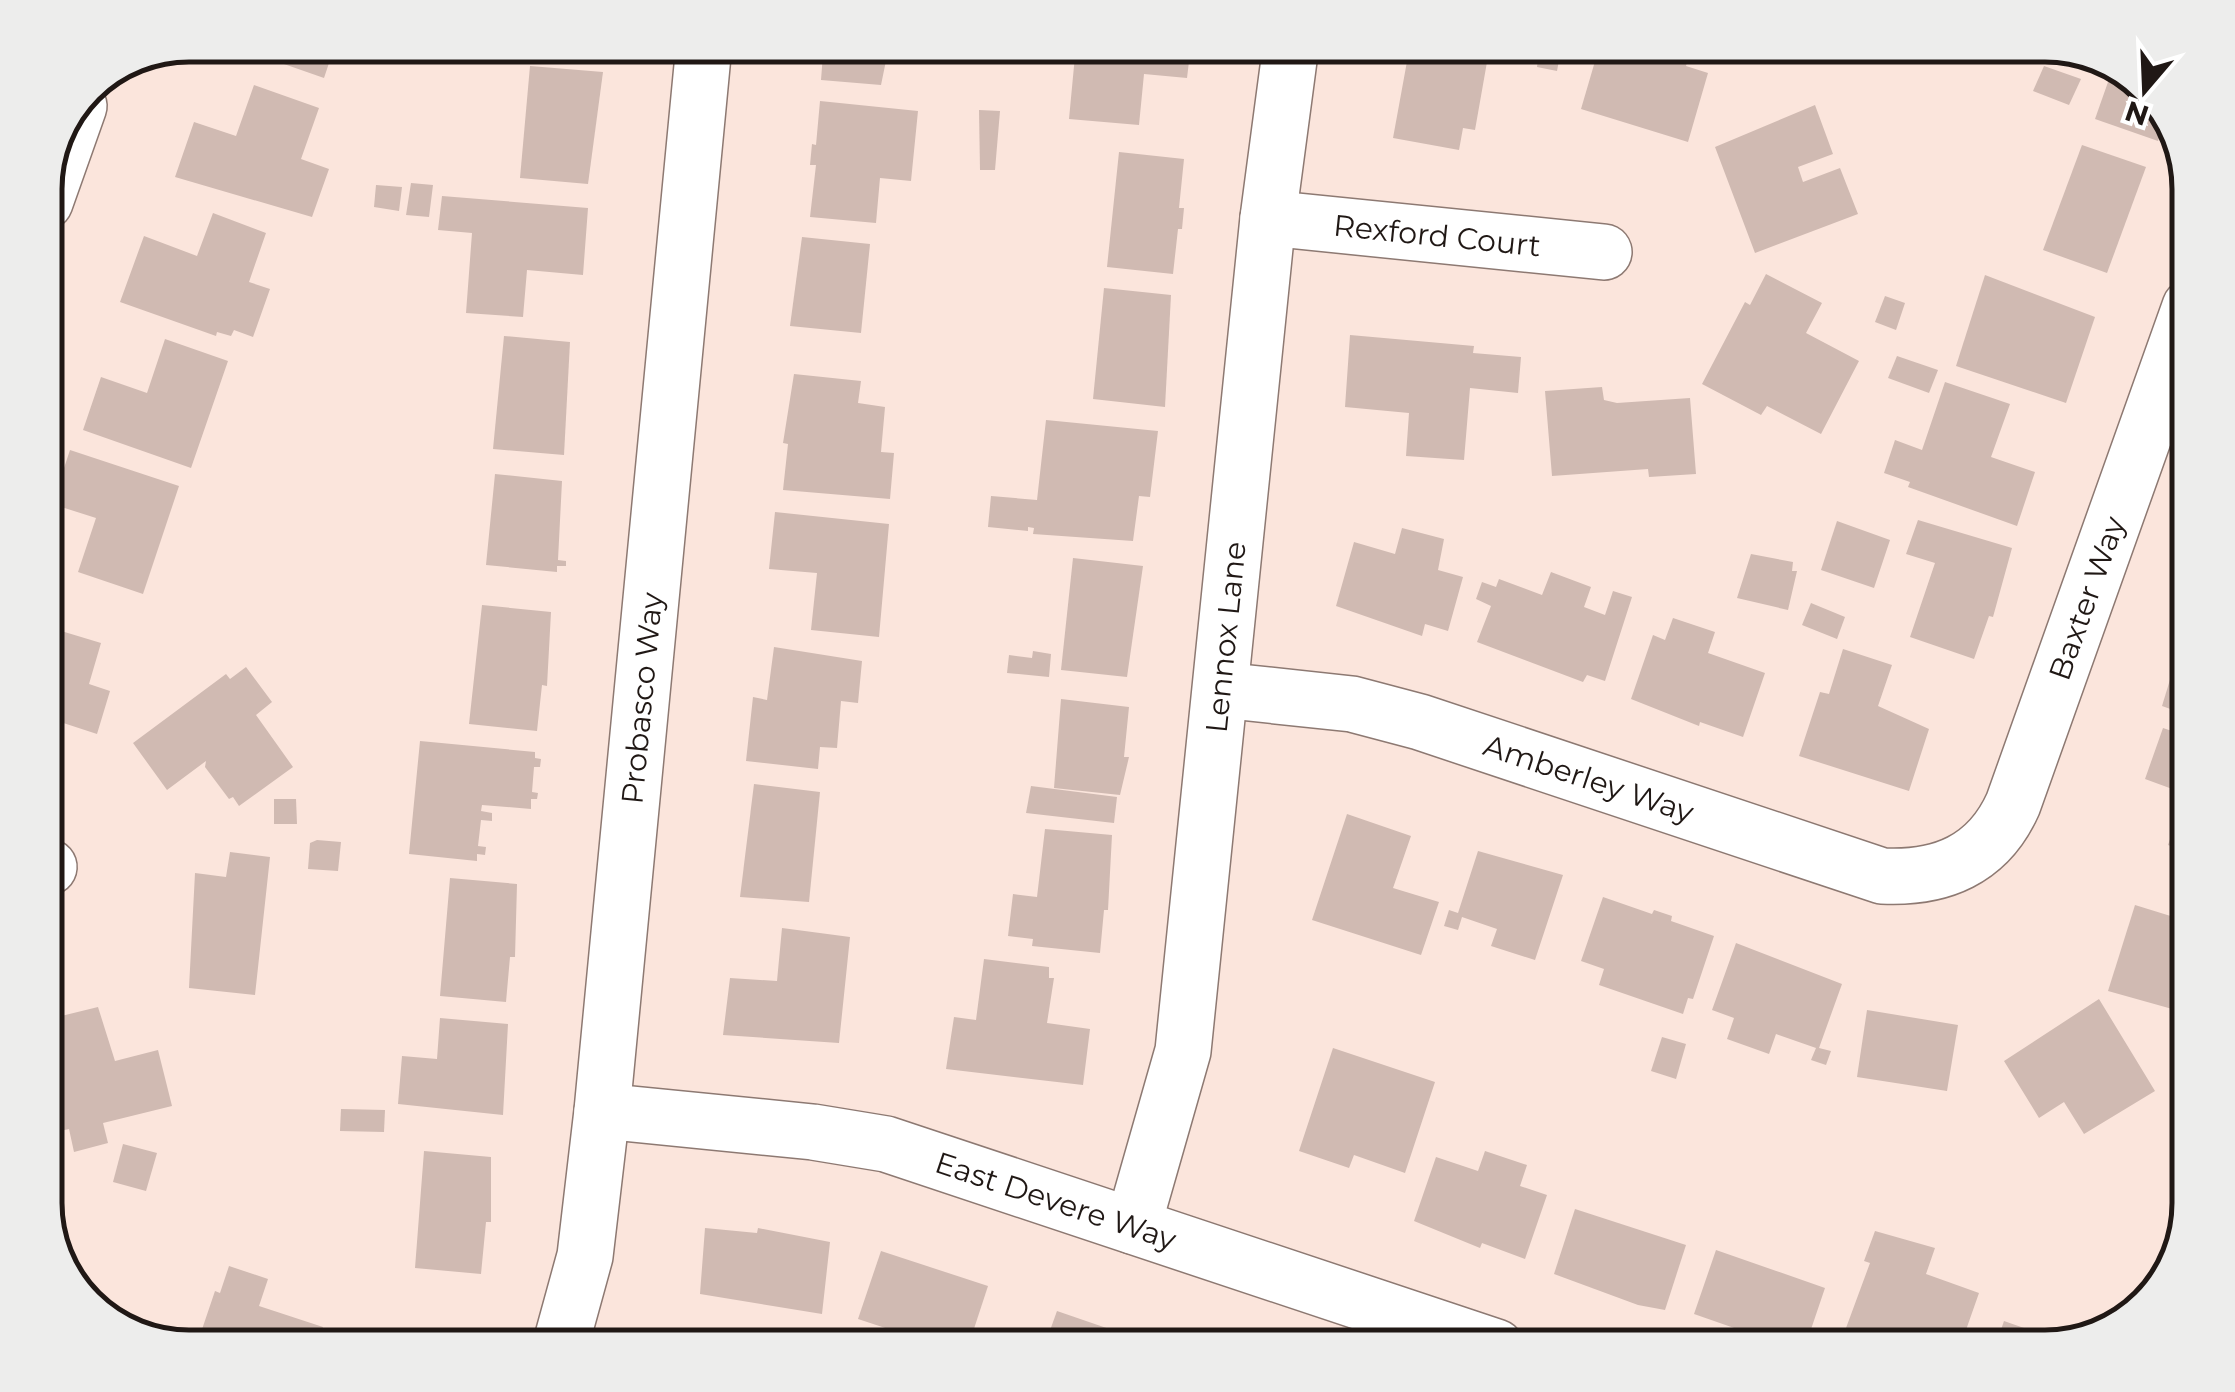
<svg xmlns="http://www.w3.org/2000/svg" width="2235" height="1392" font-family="Montserrat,sans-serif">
  <rect width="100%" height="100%" fill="#fbe5dc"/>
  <g fill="#d0bab2">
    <path d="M265,45H335L324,78L261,56Z"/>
    <path d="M577,45H604V50Z"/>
    <path d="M817,45H923L922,53L888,51L881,85L821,80L823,54L817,53Z"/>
    <path d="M1076,45H1191L1187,78L1144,74L1139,125L1069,119Z"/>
    <path d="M1410,45H1490L1475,130L1463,128L1459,150L1393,138Z"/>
    <path d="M1540,45H1562L1557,71L1537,67Z"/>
    <path d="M1593,45H1692L1686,66L1708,73L1688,142L1581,109L1598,51Z"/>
    <path d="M2114,65L2125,69L2168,114L2158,141L2095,119Z"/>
    <path d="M530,66L603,72L588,184L520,178Z"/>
    <path d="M2044,66L2081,79L2069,105L2033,91Z"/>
    <path d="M254,85L319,108L301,159L329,169L312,217L175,177L194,122L236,136Z"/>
    <path d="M820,101L918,111L911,181L880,178L876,223L810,217L816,165H810L812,144L816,145Z"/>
    <path d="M1815,105L1833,154L1798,167L1803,182L1840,168L1858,214L1755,253L1715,147Z"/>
    <path d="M979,110L1000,111L995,170H980Z"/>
    <path d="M2082,145L2146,167L2107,273L2043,250Z"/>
    <path d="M1119,152L1184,159L1179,208H1184L1182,229H1178L1173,274L1107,267Z"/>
    <path d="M411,183L433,185L429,217L406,215Z"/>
    <path d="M376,185L402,187L399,211L374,207Z"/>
    <path d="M442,196L588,208L583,275L527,270L523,317L466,313L472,233L438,230Z"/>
    <path d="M213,213L266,233L249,282L270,289L253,337L234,330L231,336L217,332L216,336L120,302L144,236L197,256Z"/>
    <path d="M802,237L870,244L861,333L790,326Z"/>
    <path d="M1766,274L1822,303L1806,333L1859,361L1821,434L1767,406L1761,415L1702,384L1745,302L1750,305Z"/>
    <path d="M1985,275L2095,317L2066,403L1956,366Z"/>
    <path d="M1104,288L1171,295L1165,407L1093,399Z"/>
    <path d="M1885,296L1905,303L1896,330L1875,322Z"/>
    <path d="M1350,335L1474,346L1473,353L1521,357L1518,393L1470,388L1464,460L1406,456L1409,413L1345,407Z"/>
    <path d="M504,336L570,342L564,455L493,449Z"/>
    <path d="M165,339L228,361L191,468L83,430L101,377L147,393Z"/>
    <path d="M1897,356L1938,370L1929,393L1888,378Z"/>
    <path d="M794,374L861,381L858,403L885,407L881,452L894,453L890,499L783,490L788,444L783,443Z"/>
    <path d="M1945,382L2010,404L1991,457L2035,472L2017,526L1908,487L1910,482L1884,473L1895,440L1922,450Z"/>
    <path d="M1602,387L1604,400L1617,403L1690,398L1696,474L1649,477L1648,469L1552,476L1545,391Z"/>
    <path d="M1046,420L1158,431L1150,497L1139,496L1133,541L1033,534L1034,528L1028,527V531L988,527L991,496L1037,500Z"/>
    <path d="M70,450L179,486L143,594L78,572L96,518L52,504Z"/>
    <path d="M495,474L562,481L558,560L566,561V566H557V572L486,565Z"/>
    <path d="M775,512L889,524L879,637L811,630L817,573L769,569Z"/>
    <path d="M1918,520L2012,548L1993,617L1989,616L1974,659L1910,637L1935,563L1906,554Z"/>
    <path d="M1837,521L1890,540L1874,588L1821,570Z"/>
    <path d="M1402,528L1444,539L1438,570L1463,577L1448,631L1425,624L1422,636L1336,606L1354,542L1395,554Z"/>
    <path d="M1751,554L1793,562L1792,571H1797L1788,610L1737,598Z"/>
    <path d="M1073,558L1143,566L1127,677L1061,670Z"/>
    <path d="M1551,572L1591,587L1584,607L1605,615L1613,591L1632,597L1605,681L1587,675L1583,682L1477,642L1491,606L1476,599L1482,582L1496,587L1499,579L1542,595Z"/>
    <path d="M1811,603L1845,617L1837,639L1802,625Z"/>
    <path d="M482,605L551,612L547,686L542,685L537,731L469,724Z"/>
    <path d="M2190,614V716L2162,706Z"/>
    <path d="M1673,618L1715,632L1708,653L1765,673L1743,737L1700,722L1699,726L1631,699L1653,635L1665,640Z"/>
    <path d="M48,627L101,643L89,684L110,691L97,734L45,717Z"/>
    <path d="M774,647L862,661L858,703L841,701L837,748L820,747L818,769L746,761L753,697L767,700Z"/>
    <path d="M1843,649L1892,665L1878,706L1929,729L1909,791L1799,756L1820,692L1829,694Z"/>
    <path d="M1033,651L1051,654L1049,677L1007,673L1009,655L1032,658Z"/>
    <path d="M246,667L272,702L256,715L293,767L239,806L233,797L229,799L205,767L206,761L167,790L133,743L226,674L230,679Z"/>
    <path d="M1061,699L1129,707L1124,757H1129L1120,795L1054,788Z"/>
    <path d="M2163,728L2190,737V853L2168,845L2186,794L2145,779Z"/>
    <path d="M420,741L535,752V758L541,759L540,767H534L532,792L538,793L537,799H531V809L482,805L481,811L492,813V821L481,820L478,846L486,847L485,855L477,854V861L409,854Z"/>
    <path d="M754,784L820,792L809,902L740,897Z"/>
    <path d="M1031,786L1117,797L1114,823L1026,813Z"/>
    <path d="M274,799H296L297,824H274Z"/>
    <path d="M1347,814L1411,836L1393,888L1439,902L1421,955L1312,920Z"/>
    <path d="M1045,829L1112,835L1108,910H1104L1100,953L1032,946L1033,939L1008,936L1013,894L1037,897Z"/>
    <path d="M317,840L341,842L338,871L308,869L310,843Z"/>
    <path d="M1478,851L1563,875L1535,960L1491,946L1497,929L1462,917L1458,930L1444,926L1449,910L1458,913Z"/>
    <path d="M230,852L270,857L255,995L189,988L195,873L226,877Z"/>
    <path d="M450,878L517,884L515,957H510L506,1002L440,996Z"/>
    <path d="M1603,897L1652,914L1654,910L1672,916L1671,921L1714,936L1693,999L1688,998L1683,1014L1599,985L1604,969L1581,961Z"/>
    <path d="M2135,905L2190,922V1014L2108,991Z"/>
    <path d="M782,928L850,937L839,1043L723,1035L730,978L777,981Z"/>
    <path d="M1736,943L1842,984L1819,1048L1831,1051L1826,1065L1811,1060L1816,1048L1776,1034L1769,1054L1727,1039L1734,1018L1712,1010Z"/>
    <path d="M984,959L1049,967V978H1054L1047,1023L1090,1029L1083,1085L946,1069L954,1017L976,1020Z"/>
    <path d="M2099,999L2155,1091L2084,1134L2064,1102L2039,1118L2004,1061Z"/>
    <path d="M98,1007L115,1061L158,1050L172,1106L103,1123L108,1143L74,1152L69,1129L60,1131L45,1072V1020Z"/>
    <path d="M1867,1010L1958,1025L1947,1091L1857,1077Z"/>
    <path d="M440,1018L508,1024L503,1115L398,1104L402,1056L437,1059Z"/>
    <path d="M1662,1037L1686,1044L1676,1079L1651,1071Z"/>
    <path d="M1333,1048L1435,1082L1405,1173L1354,1155L1349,1168L1299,1151Z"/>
    <path d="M341,1109L385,1110L384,1132L340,1131Z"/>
    <path d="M123,1144L157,1153L146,1191L113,1182Z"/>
    <path d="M424,1151L491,1157V1222H486L481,1274L415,1268Z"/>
    <path d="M1485,1151L1527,1165L1520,1186L1547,1195L1525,1259L1482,1243L1480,1248L1414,1221L1436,1157L1478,1171Z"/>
    <path d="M1575,1209L1686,1245L1665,1310L1638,1305L1554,1274Z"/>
    <path d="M705,1228L757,1233L758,1228L830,1242L822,1314L700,1294Z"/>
    <path d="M1875,1231L1935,1248L1926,1274L1979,1293L1960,1347H1923L1905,1340L1902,1347H1839L1870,1263L1864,1261Z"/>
    <path d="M1716,1250L1825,1288L1805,1347H1790L1755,1335L1753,1340L1735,1334L1737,1329L1694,1314Z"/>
    <path d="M881,1251L988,1286L968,1347H943L858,1319Z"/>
    <path d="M229,1266L268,1279L259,1306L323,1327L316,1347H196L215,1291L220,1293Z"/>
    <path d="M94,1306L152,1327L148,1335L110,1323Z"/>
    <path d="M1057,1311L1121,1333L1116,1347H1044Z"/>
    <path d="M2004,1321L2055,1339L2053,1345L1995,1347Z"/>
    <path d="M339,1338L362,1346V1347H336Z"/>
  </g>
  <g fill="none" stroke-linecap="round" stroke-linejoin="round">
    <defs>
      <g id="minor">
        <path d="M45,202L79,106"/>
        <path id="s1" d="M1268,218L1604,252"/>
        <path id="s2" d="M1221,690L1352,704L1420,722L1882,876C1941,879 1988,860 2013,804L2190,307"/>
        <path d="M45,865L49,867"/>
        <path id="s3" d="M602,1111L813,1132L886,1144L1496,1347"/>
        <path id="s4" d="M1133,1226L1183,1051L1268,218L1291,45"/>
        <path id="s5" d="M560,1347L585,1256L602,1111L704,45"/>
      </g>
    </defs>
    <use href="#minor" stroke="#8d7972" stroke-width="58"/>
    <use href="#minor" stroke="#fff" stroke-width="55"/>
  </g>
  <g text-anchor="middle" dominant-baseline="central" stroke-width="8" stroke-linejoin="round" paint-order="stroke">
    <g font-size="30" fill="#201815" stroke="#fff">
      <text stroke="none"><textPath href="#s1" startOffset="170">Rexford Court</textPath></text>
      <text stroke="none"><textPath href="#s2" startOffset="1068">Baxter Way</textPath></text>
      <text stroke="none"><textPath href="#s4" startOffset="598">Lennox Lane</textPath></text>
      <text stroke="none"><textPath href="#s5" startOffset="655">Probasco Way</textPath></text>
      <text stroke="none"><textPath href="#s2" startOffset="380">Amberley Way</textPath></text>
      <text stroke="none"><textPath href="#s3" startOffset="465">East Devere Way</textPath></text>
    </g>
  </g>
  <path d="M0 0H2235V1392H0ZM189 62H2045A127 127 0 0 1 2172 189V1203A127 127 0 0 1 2045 1330H189A127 127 0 0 1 62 1203V189A127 127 0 0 1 189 62Z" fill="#ededec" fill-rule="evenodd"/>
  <path fill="none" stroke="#201815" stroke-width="5" d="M189 62H2045A127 127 0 0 1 2172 189V1203A127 127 0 0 1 2045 1330H189A127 127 0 0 1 62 1203V189A127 127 0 0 1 189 62Z"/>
  <g transform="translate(2145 90) rotate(199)" stroke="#ffffff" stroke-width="8" paint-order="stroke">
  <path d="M0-8L18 38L0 25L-18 38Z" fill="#201815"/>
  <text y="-15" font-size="28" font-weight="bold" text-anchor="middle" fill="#201815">N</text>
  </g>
</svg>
